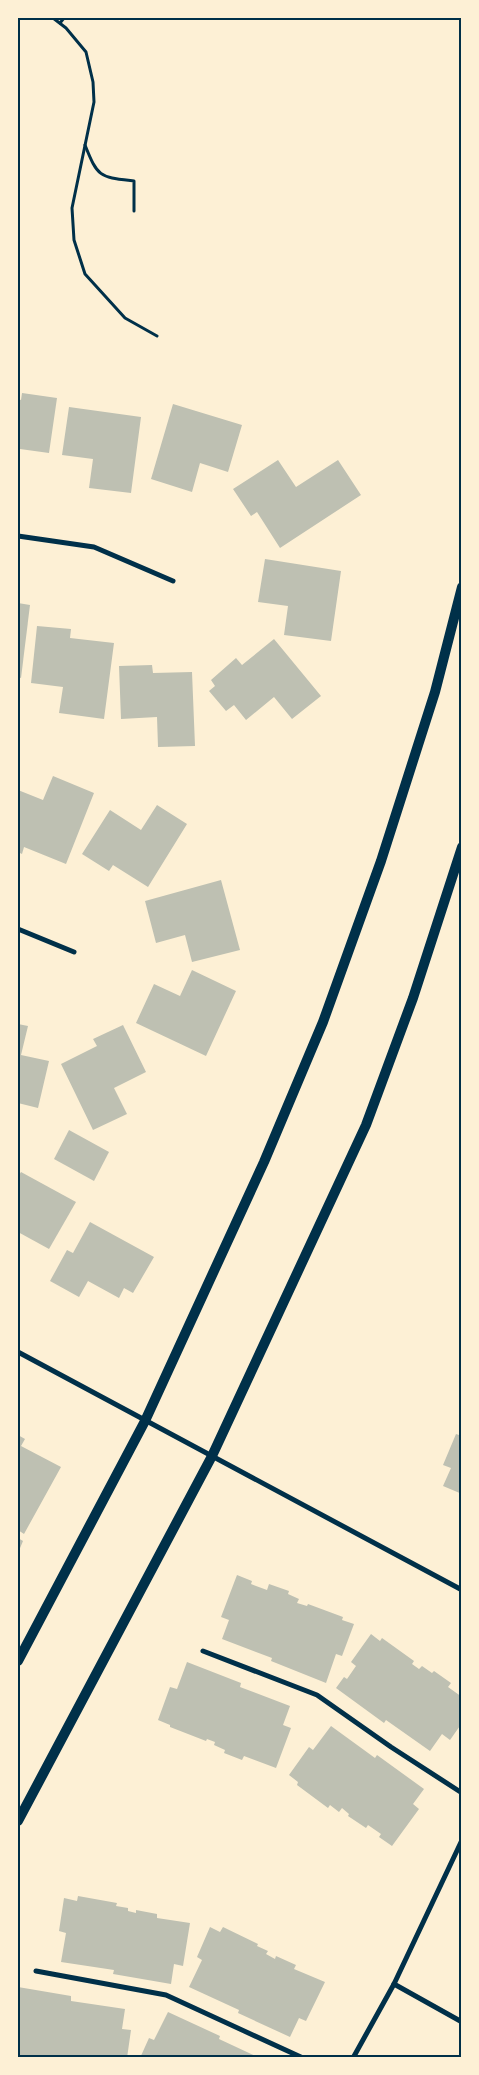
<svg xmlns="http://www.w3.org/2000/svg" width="479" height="2075" font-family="Cabin,sans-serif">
  <rect width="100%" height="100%" fill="#fdf0d5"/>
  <g fill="#bec0b2">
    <path d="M22,393L57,398L49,453L20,449L18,460V399L21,400Z"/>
    <path d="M173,404L242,425L228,472L200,463L192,492L151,479Z"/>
    <path d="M69,407L141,417L131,493L89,488L93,459L62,455Z"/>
    <path d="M278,460L296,487L338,460L361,495L280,548L257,512L251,516L233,489Z"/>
    <path d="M265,559L341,571L331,641L284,635L288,606L258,602Z"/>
    <path d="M18,603L30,605L21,678L18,677Z"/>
    <path d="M37,626L71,629L70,638L114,643L104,719L59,713L63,687L31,683Z"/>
    <path d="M274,639L321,696L292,719L274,697L246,720L234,705L226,711L209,691L215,686L211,680L236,658L242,665Z"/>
    <path d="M152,665L153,673L192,672L195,746L158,747L157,717L121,719L119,666Z"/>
    <path d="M53,776L94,793L66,864L24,847L22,854L18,852V790L43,800Z"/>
    <path d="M157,805L187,824L148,887L113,865L109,871L82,854L110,810L141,830Z"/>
    <path d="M221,880L240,950L192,962L185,935L156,943L145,901Z"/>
    <path d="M192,970L236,991L206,1056L136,1023L154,984L180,996Z"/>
    <path d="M18,1024L28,1026L21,1055L49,1061L38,1108L18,1103Z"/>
    <path d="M123,1025L146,1072L114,1088L127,1114L93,1130L61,1064L97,1046L93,1039Z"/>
    <path d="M69,1130L109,1152L94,1181L54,1159Z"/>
    <path d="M21,1172L76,1202L49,1249L18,1232V1177Z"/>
    <path d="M90,1222L154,1257L133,1293L124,1288L119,1298L88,1281L79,1297L50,1281L67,1250L73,1253Z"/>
    <path d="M456,1434L462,1436V1494L443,1486L451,1468L443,1465Z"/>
    <path d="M18,1435L25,1439L21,1446L61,1467L24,1534L18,1530Z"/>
    <path d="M18,1538L23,1541L18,1553Z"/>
    <path d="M237,1575L252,1581L251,1584L267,1590L269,1584L289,1591L288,1594L299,1599L297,1603L307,1606L308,1604L343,1617L342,1620L354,1624L342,1656L336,1654L326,1683L271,1661L272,1658L222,1639L229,1620L221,1617Z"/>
    <path d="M371,1634L380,1641L382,1638L414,1661L412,1664L419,1669L422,1666L432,1673L434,1671L451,1683L448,1687L462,1697V1723L450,1740L442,1734L430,1751L386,1720L384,1723L336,1688L344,1677L347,1679L356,1666L351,1662Z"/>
    <path d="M187,1662L241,1683L240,1687L290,1706L283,1725L291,1728L276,1768L244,1756L242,1760L224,1753L225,1750L214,1745L215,1742L207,1739L206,1741L170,1727V1725L158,1720L170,1687L177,1689Z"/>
    <path d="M331,1726L375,1758L377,1755L424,1789L413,1804L419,1809L392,1846L379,1837L381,1834L368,1825L366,1828L348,1816L349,1814L342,1808L339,1812L330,1805L328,1808L297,1785L298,1782L289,1775L309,1747L313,1750Z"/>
    <path d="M78,1896L117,1903L116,1906L128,1908V1911L136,1913V1910L157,1914V1918L190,1923L183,1966L174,1964L171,1984L113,1974L114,1970L61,1962L66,1933L59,1931L64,1898L77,1901Z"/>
    <path d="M210,1927L220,1932L223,1927L258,1944L257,1946L268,1951L266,1954L275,1959L276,1956L296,1965L294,1969L325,1982L306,2021L299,2018L290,2037L238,2013L239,2010L189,1987L202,1960L197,1957Z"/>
    <path d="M18,1987L71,1996V2001L125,2009L122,2029L131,2030L127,2058L18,2056Z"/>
    <path d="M168,2012L220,2036L219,2039L260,2058H140L149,2038L154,2040Z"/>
  </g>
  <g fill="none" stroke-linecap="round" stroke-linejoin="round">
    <g stroke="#003049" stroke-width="3">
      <path d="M53,18L66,28L86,52L93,82L94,102L72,208L74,240L85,274L125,318L157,336"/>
      <path d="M60,23L64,18"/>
      <path d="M85,145C98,178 100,177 134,181V211"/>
    </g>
    <g stroke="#003049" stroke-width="5">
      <path d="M18,536L94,547L173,581"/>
      <path d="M18,929L74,952"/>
      <path d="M18,1352L462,1590"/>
      <path d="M203,1651L317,1695L391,1747L462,1793"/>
      <path d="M36,1971L166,1995L303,2058"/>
      <path d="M394,1984L462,2022"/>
      <path d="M353,2058L394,1984L462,1840"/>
    </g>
    <g stroke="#003049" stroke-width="10">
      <path d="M18,1661L145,1421L264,1162L323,1022L381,861L435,692L462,587"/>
      <path d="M18,1821L212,1456L366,1125L413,998L462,847"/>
    </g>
  </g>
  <rect width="479" height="2075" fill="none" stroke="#fdf0d5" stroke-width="38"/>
  <rect x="19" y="19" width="441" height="2037" fill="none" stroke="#003049" stroke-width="2"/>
</svg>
